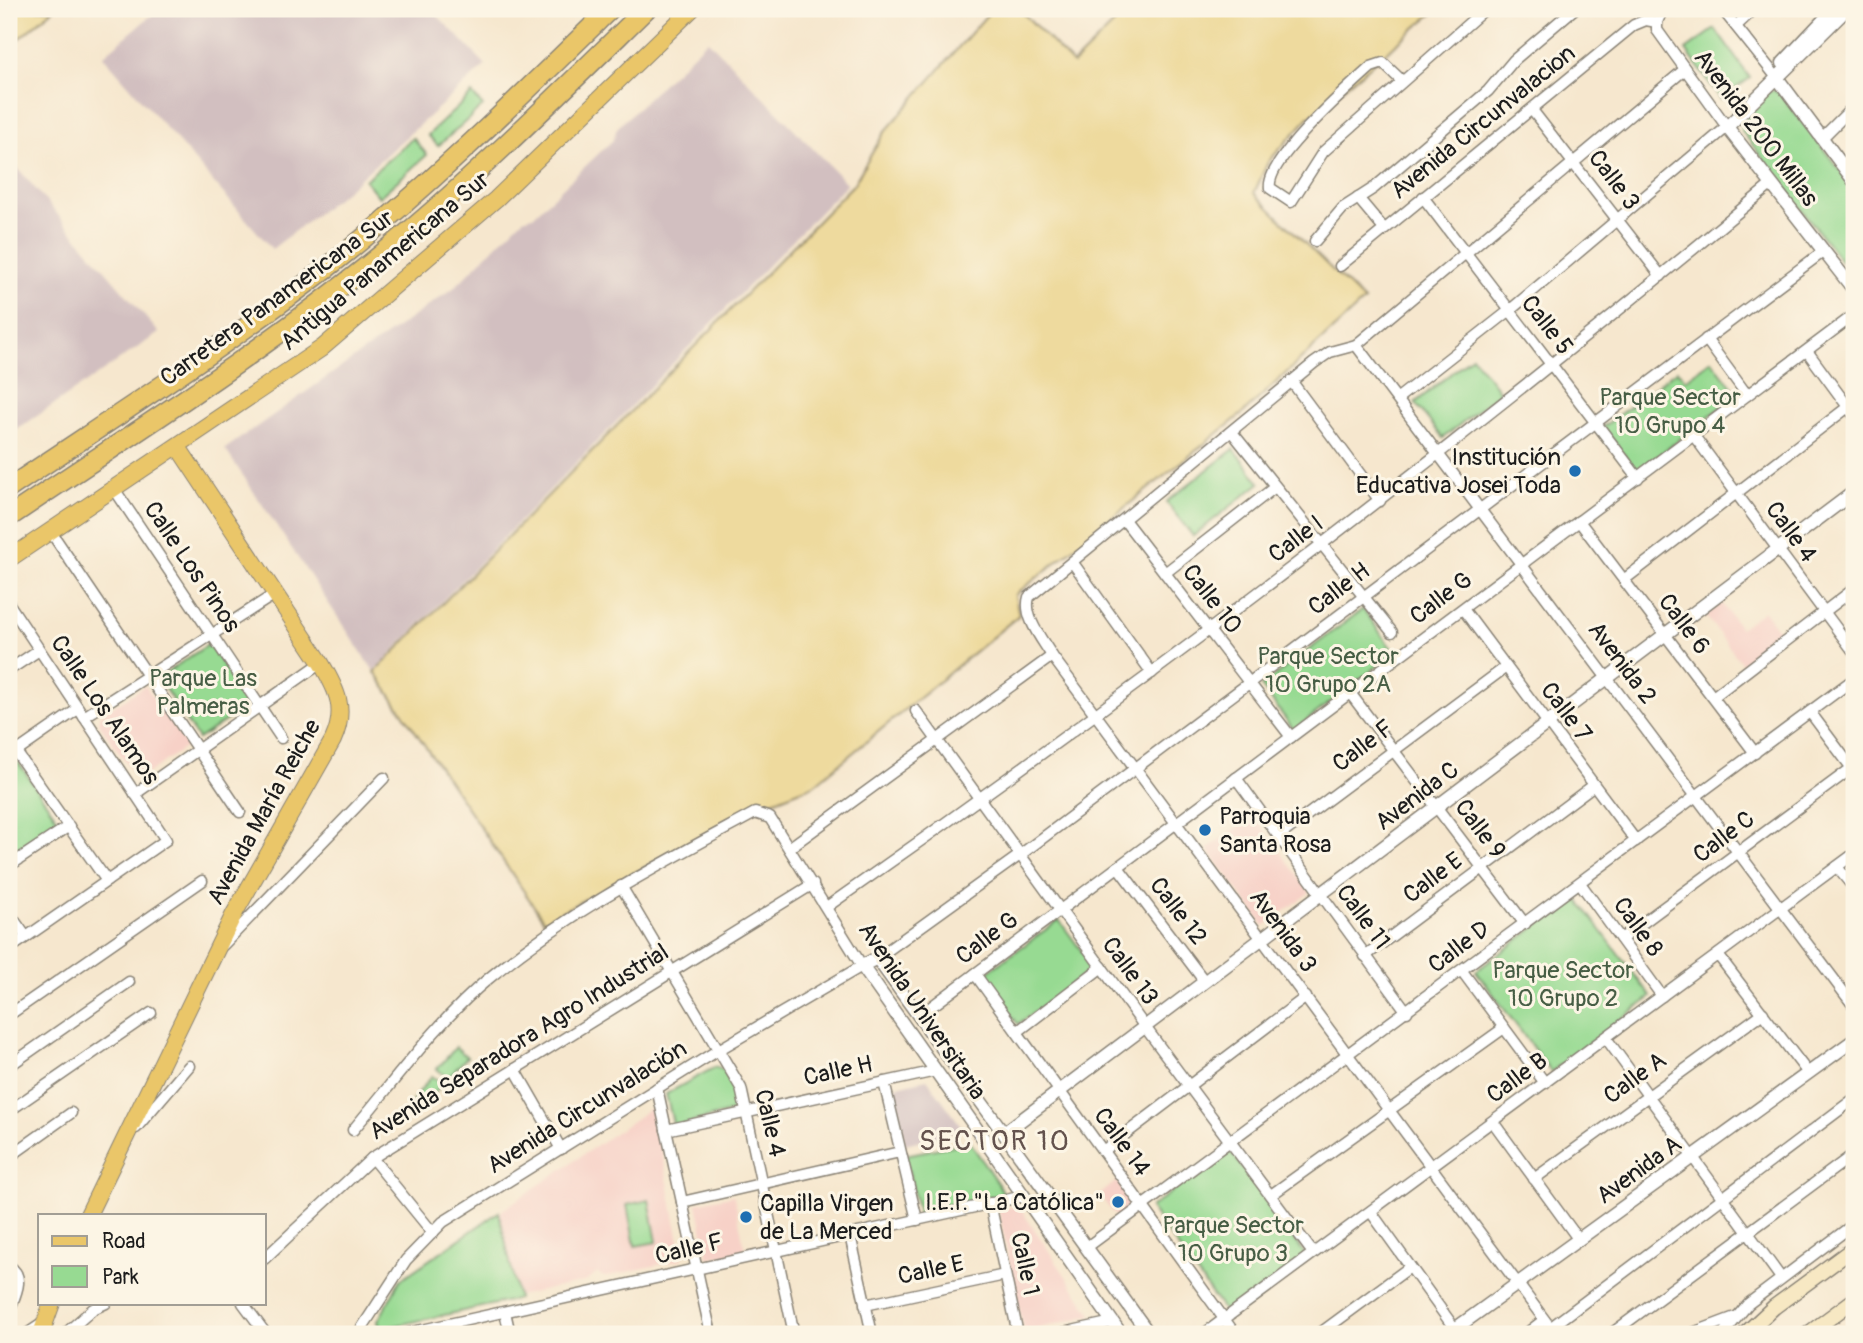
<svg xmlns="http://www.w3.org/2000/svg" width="1863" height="1343" font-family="Pangolin,sans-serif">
  <rect width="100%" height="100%" fill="#fcf5e5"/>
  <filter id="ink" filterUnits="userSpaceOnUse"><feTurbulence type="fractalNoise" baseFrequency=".0143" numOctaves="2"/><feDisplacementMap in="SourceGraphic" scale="14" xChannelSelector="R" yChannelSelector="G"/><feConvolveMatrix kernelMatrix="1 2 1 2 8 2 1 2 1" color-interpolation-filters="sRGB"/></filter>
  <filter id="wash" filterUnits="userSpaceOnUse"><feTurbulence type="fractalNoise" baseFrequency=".00686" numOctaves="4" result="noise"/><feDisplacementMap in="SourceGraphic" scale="28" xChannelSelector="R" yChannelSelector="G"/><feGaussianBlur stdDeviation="1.57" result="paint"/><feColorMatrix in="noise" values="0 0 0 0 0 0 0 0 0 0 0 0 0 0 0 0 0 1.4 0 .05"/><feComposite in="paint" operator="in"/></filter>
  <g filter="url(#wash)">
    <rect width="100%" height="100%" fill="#f6e7ce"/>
    <g fill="#f7d1c7">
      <path d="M1721,603L1740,628L1764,611L1782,635L1743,665L1705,615Z"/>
      <path d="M145,686L187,746L138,780L98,722L100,715Z"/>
      <path d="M1253,815L1310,892L1264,926L1207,849Z"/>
      <path d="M651,1108L654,1110L682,1257L680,1260L604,1277L597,1273L587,1281L518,1296L500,1212Z"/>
      <path d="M1117,1181L1135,1205L1117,1218L1099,1195Z"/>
      <path d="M734,1195L745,1251L708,1258L697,1203Z"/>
      <path d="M1019,1207L1092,1315L1024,1332L998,1208Z"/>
    </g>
    <g fill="#d2bfc0">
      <path d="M159,9H431L486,65L347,190L272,249L103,56Z"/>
      <path d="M708,40L847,184L374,671L225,449L455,287L523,219L533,216L613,140L617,128Z"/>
      <path d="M9,158L159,333L9,435Z"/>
      <path d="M927,1079L964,1130L905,1144L894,1087Z"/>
    </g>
    <g fill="#97da92" stroke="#5a7b57" stroke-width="2">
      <path d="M1715,29L1750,78L1721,99L1686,50Z"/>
      <path d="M1777,90L1854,188V278L1741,130V123L1768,91Z"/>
      <path d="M472,94L483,106L438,146L428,135Z"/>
      <path d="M413,138L427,155L379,197L365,180Z"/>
      <path d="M1472,356L1500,392L1443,438L1415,403Z"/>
      <path d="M1711,360L1738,394L1637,472L1603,427L1677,370L1686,380Z"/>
      <path d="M1234,449L1260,483L1193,536L1166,502Z"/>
      <path d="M1363,609L1395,653L1294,730L1261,686Z"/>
      <path d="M209,644L249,705L198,739L158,678Z"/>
      <path d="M16,759L59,821L9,856V764Z"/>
      <path d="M1576,897L1651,997L1551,1072L1476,971Z"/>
      <path d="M1059,920L1094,968L1018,1024L982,976Z"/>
      <path d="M456,1047L467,1057L448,1078L437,1069Z"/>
      <path d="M715,1067L724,1070L740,1099L737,1110L674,1127L666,1094Z"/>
      <path d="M432,1076L442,1084L422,1109L412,1101Z"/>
      <path d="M970,1142L1005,1195L919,1217L905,1155Z"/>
      <path d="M1229,1149L1307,1257L1226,1314L1150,1208Z"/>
      <path d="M649,1200L657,1242L635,1246L627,1205Z"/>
      <path d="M499,1212L518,1299L385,1328L379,1326L378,1321L400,1280Z"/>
    </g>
    <g fill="#eeda9e" stroke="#857b5d" stroke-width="2">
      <path d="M9,9H54L9,47Z"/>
      <path d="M992,9H1019L1073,64L1129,9H1438L1310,116L1268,162L1254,193L1364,301L1242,414L1015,595L1019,615L814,785L760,806L544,921L375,672L853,185L884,133Z"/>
    </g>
  </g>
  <g filter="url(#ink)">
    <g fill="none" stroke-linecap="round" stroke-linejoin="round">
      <defs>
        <g id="minor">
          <path d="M1722,9L1778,79"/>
          <path d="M1657,22L1663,9"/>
          <path d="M1736,26L1754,9"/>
          <path d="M1402,81L1383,63L1371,67C1350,86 1265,161 1270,188L1291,202L1323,152L1485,9"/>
          <path d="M1532,110L1661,276"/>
          <path d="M1822,138L1854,106"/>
          <path d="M1844,167L1854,157"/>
          <path d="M1423,197L1638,478"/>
          <path d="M1358,198L1384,229"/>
          <path d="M1315,241L1343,208L1374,188L1488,91L1514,60L1574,9"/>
          <path d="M1340,266L1634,25L1646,20L1657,22"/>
          <path d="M1706,339L1747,395"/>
          <path d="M1356,345L1854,1006"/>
          <path d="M1807,351L1854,415"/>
          <path d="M1292,382L1380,501"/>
          <path d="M1398,398L1509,311L1727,127L1657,30V22"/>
          <path d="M1232,432L1392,632"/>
          <path d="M1694,436L1854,652"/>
          <path d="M115,490L281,738"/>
          <path d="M1125,521L1291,737"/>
          <path d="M1579,521L1755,753"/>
          <path d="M51,532L240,812"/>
          <path d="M1073,563L1152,673"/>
          <path d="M1165,573L1275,487"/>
          <path d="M1625,579L1848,407"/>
          <path d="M9,604L166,840L9,949"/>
          <path d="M1463,609L1636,841"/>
          <path d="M9,670L39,650"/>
          <path d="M1350,693L1525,924"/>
          <path d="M1713,697L1854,589"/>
          <path d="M916,711L1145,1027L1313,1253"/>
          <path d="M1810,712L1854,771"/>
          <path d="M84,717L275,594"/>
          <path d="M16,752L107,881"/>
          <path d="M9,757L78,709"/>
          <path d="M1236,778L1407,1012"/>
          <path d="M135,794L321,663"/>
          <path d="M1279,836L1506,667"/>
          <path d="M789,848L1052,656"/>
          <path d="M9,866L69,826"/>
          <path d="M1118,867L1205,982"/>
          <path d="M1837,867L1854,888"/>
          <path d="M1580,883L1662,996"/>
          <path d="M621,886L741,1088L794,1334"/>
          <path d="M828,906C1153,679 1467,438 1772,184"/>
          <path d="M9,913L26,937"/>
          <path d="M1621,939L1852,768"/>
          <path d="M223,945L384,778"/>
          <path d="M1718,955L1808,1073"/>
          <path d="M1365,956L1594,785"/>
          <path d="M877,958L1020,855L1824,251"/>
          <path d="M1462,971L1545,1083"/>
          <path d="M975,974L1235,1334"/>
          <path d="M9,1015L202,881"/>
          <path d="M919,1016L1854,315"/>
          <path d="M1017,1032L1102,967"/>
          <path d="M1606,1038L1781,1278"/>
          <path d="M9,1066L129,982"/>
          <path d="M515,1069L561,1149"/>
          <path d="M884,1082L917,1220"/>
          <path d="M657,1088L711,1334"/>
          <path d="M9,1111L151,1013"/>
          <path d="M1493,1122L1579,1240"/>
          <path d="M136,1128L189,1066"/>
          <path d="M353,1130C396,1079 437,1022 488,979C569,911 663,863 755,813L770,818L862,966L720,1049L443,1222L406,1260L358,1334"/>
          <path d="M666,1130L936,1071"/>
          <path d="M1103,1151L1306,997"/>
          <path d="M9,1157L71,1113"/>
          <path d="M372,1158L433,1233"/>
          <path d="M1534,1179L1763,1013"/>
          <path d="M1271,1195L1504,1028"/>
          <path d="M682,1202L900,1152"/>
          <path d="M990,1203L1018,1334"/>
          <path d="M1371,1212L1455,1329"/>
          <path d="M850,1235L872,1334"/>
          <path d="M1087,1247L1854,679"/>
          <path d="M264,1259L372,1158L813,884"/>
          <path d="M9,1266C26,1277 15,1295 9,1311"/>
          <path d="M243,1303L266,1334"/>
          <path d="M865,1305L1005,1275"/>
          <path d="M505,1312L510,1334"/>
          <path d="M1550,1328L1854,1099"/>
          <path d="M27,1334L45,1322"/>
          <path d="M65,1334L93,1309L106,1303"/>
          <path d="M404,1334L1024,1196"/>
          <path d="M1058,1334L1113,1322"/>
          <path d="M1204,1334L1854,854"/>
          <path d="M1319,1334L1410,1267"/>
          <path d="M1526,1334L1544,1320"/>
          <path d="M1555,1334L1052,656C1042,639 1023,617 1029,597L1314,363L1330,352L1356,345L1684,70"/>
          <path d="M1611,1334L1854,1154"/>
          <path d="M1690,1334L1735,1317"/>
          <path d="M1723,1334L1748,1304L1854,1224"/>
        </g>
        <g id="tertiary">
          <path d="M1847,9L1727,127L1854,290"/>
          <path d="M1783,63L1834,9"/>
          <path d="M1778,79L1854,181"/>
          <path d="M1004,1133L1854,492"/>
          <path d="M1121,1334L862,966L877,958L1149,1334"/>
          <path d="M1448,1334L1854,1040"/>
        </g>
        <g id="secondary">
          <path d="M1745,1334L1774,1307L1854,1248"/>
          <path d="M1808,1334L1854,1300"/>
        </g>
        <g id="primary">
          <path d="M9,559L322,348L496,199L692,9"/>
          <path d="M88,1215L234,914L333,740C347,709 337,690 321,663L178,447"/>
          <path d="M41,1334L52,1303"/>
        </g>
        <g id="motorway">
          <path d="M9,488C116,416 226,346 328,267C428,188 519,98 610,9"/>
          <path d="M9,517C135,432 264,351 382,254C475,178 560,93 646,9"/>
        </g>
      </defs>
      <use href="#minor" stroke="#898275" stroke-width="13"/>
      <use href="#tertiary" stroke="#898275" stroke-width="15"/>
      <use href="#secondary" stroke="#898275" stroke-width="17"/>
      <use href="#primary" stroke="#898275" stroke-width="18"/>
      <use href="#motorway" stroke="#898275" stroke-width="22"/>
      <use href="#minor" stroke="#fff" stroke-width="10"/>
      <use href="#tertiary" stroke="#fff" stroke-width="12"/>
      <use href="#secondary" stroke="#f7e8c3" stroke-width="14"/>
      <use href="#primary" stroke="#eac669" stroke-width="16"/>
      <use href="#motorway" stroke="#eac669" stroke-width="19"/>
    </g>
  </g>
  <g fill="#1f6fb2" stroke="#fcf5e5" stroke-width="2.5">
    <circle cx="1575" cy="471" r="7"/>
    <circle cx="1205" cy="830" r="7"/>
    <circle cx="1118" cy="1202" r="7"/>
    <circle cx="746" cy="1217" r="7"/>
  </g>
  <g text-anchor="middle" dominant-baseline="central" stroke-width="6" stroke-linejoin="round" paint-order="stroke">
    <g font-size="24" fill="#1c1c1c" stroke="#fcf5e5">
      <text transform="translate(1483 122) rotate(-39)">Avenida Circunvalacion</text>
      <text transform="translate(1756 128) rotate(53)">Avenida 200 Millas</text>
      <text transform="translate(1614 180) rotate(53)">Calle 3</text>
      <text transform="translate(385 261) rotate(-40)">Antigua Panamericana Sur</text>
      <text transform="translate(277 298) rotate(-36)">Carretera Panamericana Sur</text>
      <text transform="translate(1547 325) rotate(52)">Calle 5</text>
      <text transform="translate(1791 532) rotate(54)">Calle 4</text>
      <text transform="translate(1296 539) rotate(-37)">Calle I</text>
      <text transform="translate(192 567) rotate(56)">Calle Los Pinos</text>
      <text transform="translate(1339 589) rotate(-37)">Calle H</text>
      <text transform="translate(1441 598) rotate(-37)">Calle G</text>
      <text transform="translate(1212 599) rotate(52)">Calle 10</text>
      <text transform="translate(1684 624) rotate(53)">Calle 6</text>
      <text transform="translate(1622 663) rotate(53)">Avenida 2</text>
      <text transform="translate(105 710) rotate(56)">Calle Los Alamos</text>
      <text transform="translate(1566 712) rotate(53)">Calle 7</text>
      <text transform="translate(1363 746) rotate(-37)">Calle F</text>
      <text transform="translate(1417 796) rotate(-37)">Avenida C</text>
      <text transform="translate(264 812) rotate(-61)">Avenida María Reiche</text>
      <text transform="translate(1480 829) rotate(53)">Calle 9</text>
      <text transform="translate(1724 837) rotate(-37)">Calle C</text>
      <text transform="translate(1433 878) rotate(-37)">Calle E</text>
      <text transform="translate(1178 911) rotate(53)">Calle 12</text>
      <text transform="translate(1363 917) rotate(54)">Calle 11</text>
      <text transform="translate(1638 927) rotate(54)">Calle 8</text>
      <text transform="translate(1283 931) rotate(54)">Avenida 3</text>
      <text transform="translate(987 938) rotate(-37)">Calle G</text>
      <text transform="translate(1459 947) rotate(-37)">Calle D</text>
      <text transform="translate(1130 971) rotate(54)">Calle 13</text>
      <text transform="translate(922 1011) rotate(56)">Avenida Universitaria</text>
      <text transform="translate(519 1042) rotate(-32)">Avenida Separadora Agro Industrial</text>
      <text transform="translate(838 1071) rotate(-12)">Calle H</text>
      <text transform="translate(1517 1078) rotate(-36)">Calle B</text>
      <text transform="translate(1635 1078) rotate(-36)">Calle A</text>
      <text transform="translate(587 1107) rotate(-32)">Avenida Circunvalación</text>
      <text transform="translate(770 1123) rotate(77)">Calle 4</text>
      <text transform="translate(1122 1142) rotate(54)">Calle 14</text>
      <text transform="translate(1639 1170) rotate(-36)">Avenida A</text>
      <text transform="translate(689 1249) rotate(-13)">Calle F</text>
      <text transform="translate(1025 1264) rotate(78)">Calle 1</text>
      <text transform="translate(931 1270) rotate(-12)">Calle E</text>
    </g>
    <g font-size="24" fill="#475e45" stroke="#fcf5e5">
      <text x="1670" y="397">Parque Sector<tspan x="1670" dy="28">10 Grupo 4</tspan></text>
      <text x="1328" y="656">Parque Sector<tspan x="1328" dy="28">10 Grupo 2A</tspan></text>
      <text x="203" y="678">Parque Las<tspan x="203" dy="28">Palmeras</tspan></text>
      <text x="1563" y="970">Parque Sector<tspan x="1563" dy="28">10 Grupo 2</tspan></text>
      <text x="1233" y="1225">Parque Sector<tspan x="1233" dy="28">10 Grupo 3</tspan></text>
    </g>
    <g font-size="24" fill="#1c1c1c" stroke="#fcf5e5" text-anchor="end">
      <text x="1561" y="457">Institución<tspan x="1561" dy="28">Educativa Josei Toda</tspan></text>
      <text x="1219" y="816" text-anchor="start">Parroquia<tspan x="1219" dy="28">Santa Rosa</tspan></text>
      <text x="1104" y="1202">I.E.P. "La Católica"</text>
      <text x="760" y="1203" text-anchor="start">Capilla Virgen<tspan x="760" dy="28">de La Merced</tspan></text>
    </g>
    <g font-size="28" letter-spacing="2" fill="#63524d" stroke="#fcf5e5">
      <text x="995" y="1141">SECTOR 10</text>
    </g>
  </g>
  <rect width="1863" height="1343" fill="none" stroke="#fcf5e5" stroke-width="35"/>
  <rect x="38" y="1214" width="228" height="91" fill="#fcf5e5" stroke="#a29e95" stroke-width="2"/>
  <rect x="52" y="1236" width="35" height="10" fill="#eac669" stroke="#a29e95" stroke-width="2"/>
  <text x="102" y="1248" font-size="21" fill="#1c1c1c">Road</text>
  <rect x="52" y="1266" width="35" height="21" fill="#97da92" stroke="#a29e95" stroke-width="2"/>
  <text x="102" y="1284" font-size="21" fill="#1c1c1c">Park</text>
</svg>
